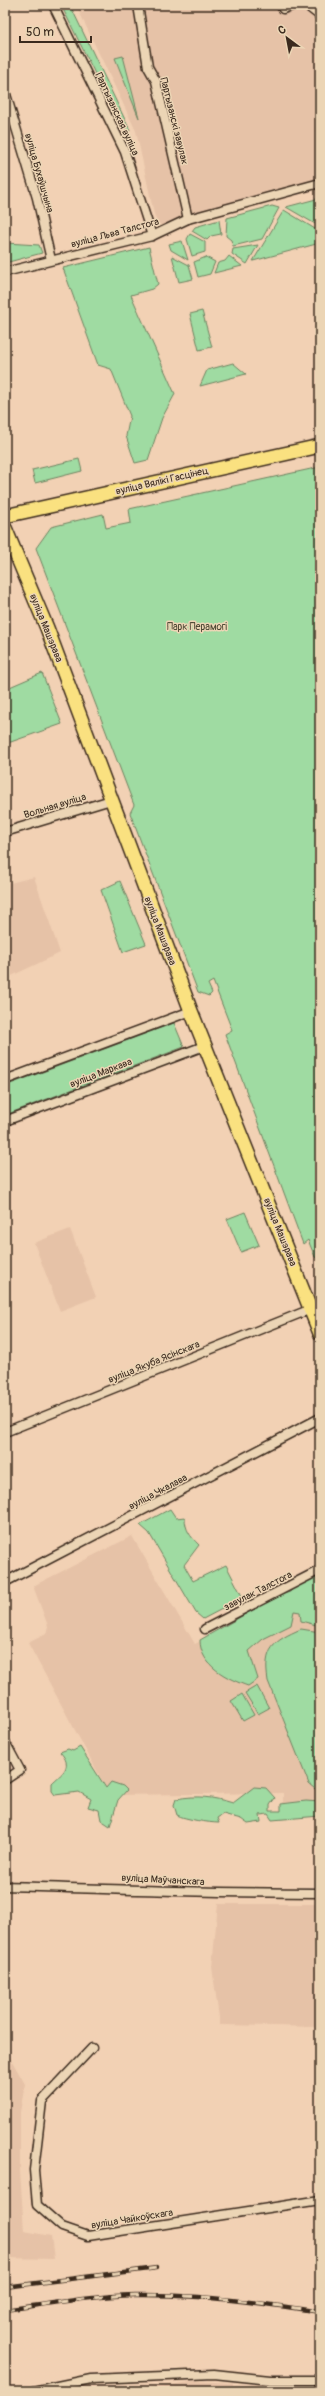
<svg xmlns="http://www.w3.org/2000/svg" width="325" height="2396" font-family="Pangolin,sans-serif">
  <rect width="100%" height="100%" fill="#f2d1b4"/>
  <filter id="ink" filterUnits="userSpaceOnUse"><feTurbulence type="fractalNoise" baseFrequency=".025" numOctaves="2"/><feDisplacementMap in="SourceGraphic" scale="8" xChannelSelector="R" yChannelSelector="G"/><feConvolveMatrix kernelMatrix="1 2 1 2 8 2 1 2 1" color-interpolation-filters="sRGB"/></filter>
  <g filter="url(#ink)">
    <g fill="#e6c2a7">
      <path d="M76,5H320V180L198,211L171,225H161L157,222L154,214L136,131Z"/>
      <path d="M5,869L10,883L34,877L60,953L5,979Z"/>
      <path d="M70,1229L96,1297L60,1311L34,1243Z"/>
      <path d="M132,1536L195,1644L320,1580V1802L283,1804V1793L110,1795L28,1643L46,1634L48,1626L33,1586Z"/>
      <path d="M218,1904H320V2027L220,2025L212,1967Z"/>
      <path d="M5,2049L25,2084L20,2112V2171L24,2231L51,2236L54,2259L5,2258Z"/>
      <path d="M196,2381L233,2383V2391H131Z"/>
    </g>
    <g fill="#9fdba2" stroke="#6d8260">
      <path d="M61,5H70L130,130L128,132L114,112Z"/>
      <path d="M123,56L139,118L115,58Z"/>
      <path d="M320,198V224L317,225L286,207Z"/>
      <path d="M272,206L279,208L262,239L233,246L231,240L226,236L227,218Z"/>
      <path d="M284,210L320,232V243L253,261Z"/>
      <path d="M219,220L221,234L211,236L207,240L192,231L195,227Z"/>
      <path d="M190,234L205,242V252L192,256L187,239Z"/>
      <path d="M182,241L188,260L171,250L169,244Z"/>
      <path d="M5,243L39,245L42,253L5,263Z"/>
      <path d="M258,245L247,264L232,254L233,249Z"/>
      <path d="M149,247L158,284L152,289L131,295L175,394L162,418L148,460L135,463L126,436L130,416L111,369L98,365L63,268Z"/>
      <path d="M172,256L189,265L193,279L179,282Z"/>
      <path d="M229,256L242,266L214,273L218,263L225,261Z"/>
      <path d="M206,257L215,262L210,274L198,277L194,262Z"/>
      <path d="M202,311L212,347L199,350L190,314Z"/>
      <path d="M233,363L246,374L200,386L207,370Z"/>
      <path d="M79,459L82,471L35,483L32,470Z"/>
      <path d="M320,467V1259L315,1257L308,1240L303,1244L225,1034L232,1030L213,981L208,984L212,993L209,996L198,992L130,813L134,805L36,548L51,527L103,514L106,528L131,523L129,509Z"/>
      <path d="M42,673L62,724L5,744V689Z"/>
      <path d="M120,881L146,944L123,952L101,890Z"/>
      <path d="M174,1023L184,1047L5,1115V1086Z"/>
      <path d="M245,1212L259,1245L241,1252L227,1219Z"/>
      <path d="M170,1509L176,1518L185,1517C185,1530 190,1536 199,1545L184,1565L193,1581L226,1565L243,1598L203,1619L196,1613L149,1533L140,1525Z"/>
      <path d="M320,1573V1626L301,1621L300,1612L294,1611L291,1625L263,1639L249,1651L258,1679L248,1686C228,1679 200,1666 200,1640L277,1596L290,1592L297,1584Z"/>
      <path d="M301,1629L320,1632V1793L309,1784L268,1681C263,1649 273,1641 301,1629Z"/>
      <path d="M257,1686L269,1708L258,1714L245,1693Z"/>
      <path d="M242,1694L254,1715L243,1721L231,1701Z"/>
      <path d="M80,1747L106,1788L111,1782L123,1786L127,1790L118,1800L110,1826L101,1820L99,1810L88,1807L91,1799L79,1792L55,1795L52,1791V1783C62,1773 74,1767 60,1752L68,1749L73,1751Z"/>
      <path d="M254,1787L266,1788L275,1798L270,1805V1811H281V1804L306,1801L320,1802V1816L272,1820L268,1814L260,1815L261,1822L248,1824L241,1819L223,1814L217,1818L219,1823C210,1823 184,1819 177,1815L174,1805L176,1799C197,1795 213,1797 233,1803Z"/>
    </g>
    <g fill="none" stroke-linecap="round" stroke-linejoin="round">
      <defs>
        <g id="street">
          <path d="M53,5L125,152L152,236"/>
          <path d="M138,5L148,67L156,81L188,219"/>
          <path d="M280,5L283,9L294,5"/>
          <path d="M306,5L320,16"/>
          <path d="M5,91L37,198L51,260"/>
          <path d="M5,272L152,236L188,219L320,183"/>
          <path d="M5,832L111,800"/>
          <path d="M5,1080L191,1011"/>
          <path d="M5,1121L204,1046"/>
          <path d="M5,1432L311,1309"/>
          <path d="M5,1582L320,1418"/>
          <path d="M205,1629L320,1570"/>
          <path d="M5,1742L20,1770L5,1780"/>
          <path d="M5,1886C110,1889 215,1893 320,1893"/>
          <path d="M92,2048L42,2101L34,2170L37,2205L62,2227L88,2236L320,2200"/>
          <path d="M33,2391L91,2379L214,2374L270,2380H320"/>
        </g>
        <g id="primary">
          <path d="M5,516L320,446"/>
          <path d="M5,528L47,628L191,1011L320,1333"/>
        </g>
      </defs>
      <use href="#street" stroke="#3b2a1e" stroke-width="11"/>
      <use href="#primary" stroke="#3b2a1e" stroke-width="16"/>
      <use href="#street" stroke="#ecd5b5" stroke-width="8"/>
      <use href="#primary" stroke="#fae180" stroke-width="13"/>
      <defs>
        <g id="rail">
          <path d="M5,2287L157,2268"/>
          <path d="M5,2310C48,2304 92,2296 135,2295C197,2294 259,2302 320,2312"/>
        </g>
      </defs>
      <use href="#rail" stroke="#3b2a1e" stroke-width="4.5"/>
      <use href="#rail" stroke="#ecd5b5" stroke-width="3" stroke-dasharray="9" stroke-linecap="butt"/>
    </g>
  </g>
  <g text-anchor="middle" dominant-baseline="central" stroke-width="3" stroke-linejoin="round" paint-order="stroke">
    <g font-size="10" fill="#3b2a1e" stroke="#ecd5b5">
      <text transform="translate(117 114) rotate(65)">Партызанская вуліца</text>
      <text transform="translate(174 121) rotate(76)">Партызанскі завулак</text>
      <text transform="translate(39 173) rotate(74)">вуліца Бухаўшчына</text>
      <text transform="translate(115 233) rotate(-15)">вуліца Льва Талстога</text>
      <text transform="translate(162 481) rotate(-13)">вуліца Вялікі Гасцінец</text>
      <text transform="translate(46 628) rotate(68)">вуліца Машэрава</text>
      <text transform="translate(55 806) rotate(-17)">Вольная вуліца</text>
      <text transform="translate(160 931) rotate(69)">вуліца Машэрава</text>
      <text transform="translate(101 1073) rotate(-21)">вуліца Маркава</text>
      <text transform="translate(280 1232) rotate(68)">вуліца Машэрава</text>
      <text transform="translate(154 1362) rotate(-22)">вуліца Якуба Ясінскага</text>
      <text transform="translate(158 1492) rotate(-28)">вуліца Чкалава</text>
      <text transform="translate(258 1591) rotate(-27)">завулак Талстога</text>
      <text transform="translate(163 1880) rotate(3)">вуліца Маўчанскага</text>
      <text transform="translate(132 2219) rotate(-9)">вуліца Чайкоўскага</text>
    </g>
    <g font-size="10" fill="#4a4532" stroke="#ecd5b5">
      <text x="197" y="627">Парк Перамогі</text>
    </g>
  </g>
  <rect width="325" height="2396" fill="none" stroke="#ecd5b5" stroke-width="20"/>
  <rect x="10" y="10" width="305" height="2376" fill="none" stroke="#3b2a1e" stroke-width="1.5" filter="url(#ink)"/>
  <g transform="translate(287 38) rotate(328)" stroke="#ecd5b5" stroke-width="3" paint-order="stroke">
  <path d="M0-3L7 15L0 10L-7 15Z" fill="#3b2a1e"/>
  <text y="-6" font-size="11" font-weight="bold" text-anchor="middle" fill="#3b2a1e">С</text>
  </g>
  <path d="M20 36v6h71v-6" fill="none" stroke="#3b2a1e" stroke-width="2"/>
  <text x="26" y="36" font-size="12" fill="#3b2a1e" stroke="#ecd5b5" stroke-width="3" paint-order="stroke">50 m</text>
</svg>
